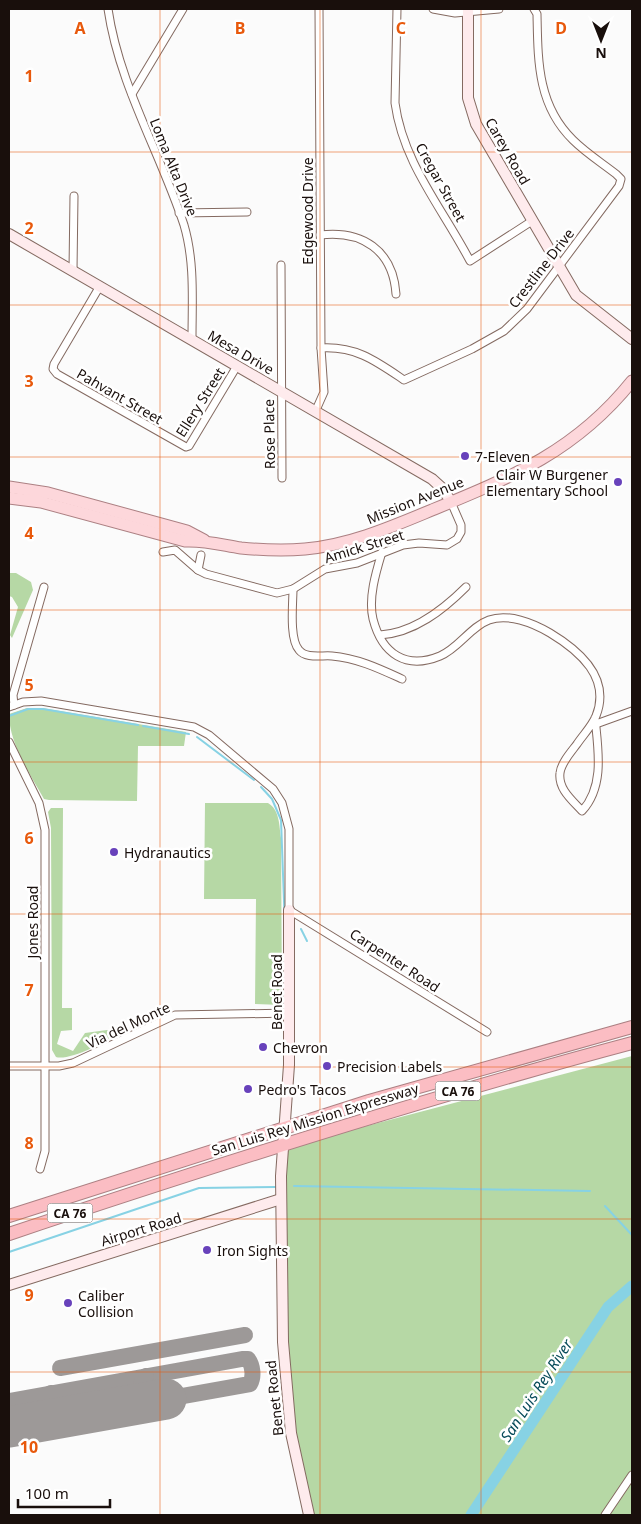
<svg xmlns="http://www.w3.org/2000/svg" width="641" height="1524" font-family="'Noto Sans',sans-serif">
  <rect width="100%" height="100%" fill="#fbfbfb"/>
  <g fill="#b6d8a5">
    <path d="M9,573H16L31,582L33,590L12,638L10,635L18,607L12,597L9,596Z"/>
    <path d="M27,708H42L186,732L184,746H138L137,801L49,800L44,799C30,774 9,743 9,714Z"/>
    <path d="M205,803H268C280,810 279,826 281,838L282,1005L255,1004L256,899H204Z"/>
    <path d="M51,808H63L62,1008H72V1030L61,1031L57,1044L73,1051L85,1033L107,1030L115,1033C107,1043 68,1061 56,1057L52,1050L51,828L48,812Z"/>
    <path d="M632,1056V1515H309L287,1404L283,1148Z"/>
  </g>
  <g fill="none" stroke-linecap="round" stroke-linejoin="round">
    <g stroke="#87d2e4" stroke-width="2">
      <path d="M9,716L28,709H43L138,725"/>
      <path d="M143,726L189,734"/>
      <path d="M197,737L254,780"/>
      <path d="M261,787L272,799L281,820L285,928"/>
      <path d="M301,929L307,941"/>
      <path d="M294,1186L590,1191"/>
      <path d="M605,1206L632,1235"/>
      <path d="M9,1252L199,1188L276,1187"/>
    </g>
    <path stroke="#87d2e4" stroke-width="11" d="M471,1515L608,1307L632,1286"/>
    <g stroke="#9d9998" stroke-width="16">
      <path d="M60,1368L245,1335"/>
      <path d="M51,1393L45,1398V1410L50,1417L57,1418"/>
      <path d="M9,1401L242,1359H248C253,1366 254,1377 250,1384L166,1399"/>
      <path d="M131,1405L140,1395L142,1381L146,1376"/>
    </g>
    <path stroke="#9d9998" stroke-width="41" d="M9,1427L166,1399"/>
    <defs>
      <g id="street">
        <path d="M108,9C119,85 160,152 184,225C195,262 192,302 192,339"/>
        <path d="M397,9L395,103C403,163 443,209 470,261L532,221"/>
        <path d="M433,9L455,13L499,9"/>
        <path d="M132,94L183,9"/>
        <path d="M179,213L247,212"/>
        <path d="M320,235C362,230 393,250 396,294"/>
        <path d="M281,265L282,478"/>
        <path d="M73,270L74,196"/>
        <path d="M100,286L54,364L53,369L57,374L186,447L189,446L237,366"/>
        <path d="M321,348C356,346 376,361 404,380L472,349L504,331L527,309L619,186L621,179L616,174C602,163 586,153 573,140C537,105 538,60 537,14L534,9"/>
        <path d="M316,410L324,392L321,348L319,9"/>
        <path d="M163,552L175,550L198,570L206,574L277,593L293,589L325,569L357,563L403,545L419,543L447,545L457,539L461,532V525L451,502"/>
        <path d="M382,552C376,572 368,598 373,619C382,654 406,670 440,656C459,648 470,627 489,620C508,613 533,623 550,633C580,651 611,678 596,716C592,726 583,735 577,744C571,752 561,763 560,773C558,789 572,800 582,811C605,786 598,749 595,718"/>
        <path d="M198,570L201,555"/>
        <path d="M293,589C293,603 289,639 299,650C306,659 322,655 332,656C357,658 380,669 402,679"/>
        <path d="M380,635C414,633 443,610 466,587"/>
        <path d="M14,705L13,695L44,587"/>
        <path d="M9,707L23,702L41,701L194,727L209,735L273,789L282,803L289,829V910L487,1032"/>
        <path d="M596,724L632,711"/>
        <path d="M9,742L39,803L45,830V1151L40,1169"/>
        <path d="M9,1066H59L73,1063L175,1015L290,1013"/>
        <path d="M605,1515L632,1475"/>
      </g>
      <g id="secondary">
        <path d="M468,9V98L476,124L576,295L632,339"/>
        <path d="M9,234L432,479L443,489L451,502"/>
        <path d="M289,910V1065L281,1176L283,1342L291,1433L309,1515"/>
        <path d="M9,1285L281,1199"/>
      </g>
      <g id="primary">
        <path d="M9,487L48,493L187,531L204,540"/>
        <path d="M9,498L41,502L185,541C205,540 222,545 241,548C262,550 284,551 305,549C350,545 391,527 432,510C512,477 576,451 632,381"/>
      </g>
      <g id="highway">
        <path d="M9,1216L369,1101L632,1027"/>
        <path d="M9,1234C215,1165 422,1099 632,1043"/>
      </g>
    </defs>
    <use href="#street" stroke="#846a61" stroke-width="9"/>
    <use href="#secondary" stroke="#846a61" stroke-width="12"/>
    <use href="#primary" stroke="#ac8083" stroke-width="13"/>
    <use href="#highway" stroke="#ac8083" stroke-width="14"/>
    <use href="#street" stroke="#fff" stroke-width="7"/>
    <use href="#secondary" stroke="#feebed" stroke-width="10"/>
    <use href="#primary" stroke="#fdd7db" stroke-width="11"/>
    <use href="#highway" stroke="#fbbdc3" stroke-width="12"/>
  </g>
  <path fill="none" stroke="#e8590c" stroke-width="1" stroke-opacity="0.55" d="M160,9V1515M320,9V1515M481,9V1515M9,152H632M9,305H632M9,457H632M9,610H632M9,762H632M9,914H632M9,1067H632M9,1219H632M9,1372H632"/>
  <g fill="#6842bb" stroke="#fff" stroke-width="2">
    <circle cx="465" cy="456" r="5"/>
    <circle cx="618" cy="482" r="5"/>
    <circle cx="114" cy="852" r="5"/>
    <circle cx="263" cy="1047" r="5"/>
    <circle cx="327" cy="1066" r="5"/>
    <circle cx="248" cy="1089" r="5"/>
    <circle cx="207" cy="1250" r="5"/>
    <circle cx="68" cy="1303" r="5"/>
  </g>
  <g text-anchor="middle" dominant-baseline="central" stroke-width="5" stroke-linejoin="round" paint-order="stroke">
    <g fill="#fff" stroke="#5e5755" stroke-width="1">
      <rect x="435.5" y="1081.5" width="45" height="19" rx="4"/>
      <rect x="47.5" y="1203.5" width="45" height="19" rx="4"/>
    </g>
    <g font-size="12" font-weight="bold" fill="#190f0c">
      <text x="458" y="1091">CA 76</text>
      <text x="70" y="1213">CA 76</text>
    </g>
    <g font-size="14" fill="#190f0c" stroke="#fff">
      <text transform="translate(508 151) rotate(60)">Carey Road</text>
      <text transform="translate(174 167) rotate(68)">Loma Alta Drive</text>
      <text transform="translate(441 182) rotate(61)">Cregar Street</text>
      <text transform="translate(307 211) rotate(-90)">Edgewood Drive</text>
      <text transform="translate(541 268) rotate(-52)">Crestline Drive</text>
      <text transform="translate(241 352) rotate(30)">Mesa Drive</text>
      <text transform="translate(120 396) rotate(30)">Pahvant Street</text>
      <text transform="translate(200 402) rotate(-58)">Ellery Street</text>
      <text transform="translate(269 434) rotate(-91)">Rose Place</text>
      <text transform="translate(415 500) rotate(-22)">Mission Avenue</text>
      <text transform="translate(364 546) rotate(-17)">Amick Street</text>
      <text transform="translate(32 922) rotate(-90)">Jones Road</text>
      <text transform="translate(395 960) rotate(33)">Carpenter Road</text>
      <text transform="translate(276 992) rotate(-90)">Benet Road</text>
      <text transform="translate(128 1025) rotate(-25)">Via del Monte</text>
      <text transform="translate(315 1119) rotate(-17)">San Luis Rey Mission Expressway</text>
      <text transform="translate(141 1229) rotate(-17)">Airport Road</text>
      <text transform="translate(274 1398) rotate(-96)">Benet Road</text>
    </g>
    <g font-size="14" fill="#190f0c" stroke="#fff" text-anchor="start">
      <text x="475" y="456">7-Eleven</text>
      <text x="608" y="474" text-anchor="end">Clair W Burgener<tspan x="608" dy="16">Elementary School</tspan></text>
      <text x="124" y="852">Hydranautics</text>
      <text x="273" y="1047">Chevron</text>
      <text x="337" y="1066">Precision Labels</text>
      <text x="258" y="1089">Pedro's Tacos</text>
      <text x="217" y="1250">Iron Sights</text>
      <text x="78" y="1295">Caliber<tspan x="78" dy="16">Collision</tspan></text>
    </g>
    <g font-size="15" font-style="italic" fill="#084c5a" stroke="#fff">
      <text transform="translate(536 1390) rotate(-57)">San Luis Rey River</text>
    </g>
  </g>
  <g font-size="16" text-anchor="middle" font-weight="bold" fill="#e8590c" stroke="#fff" stroke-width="5" stroke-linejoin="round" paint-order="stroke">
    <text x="80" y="34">A</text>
    <text x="240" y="34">B</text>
    <text x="401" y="34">C</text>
    <text x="561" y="34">D</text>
    <text x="29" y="82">1</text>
    <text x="29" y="234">2</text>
    <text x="29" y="387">3</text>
    <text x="29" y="539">4</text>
    <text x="29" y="691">5</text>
    <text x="29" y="844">6</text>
    <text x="29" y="996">7</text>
    <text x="29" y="1149">8</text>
    <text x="29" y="1301">9</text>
    <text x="29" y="1453">10</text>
  </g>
  <rect width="641" height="1524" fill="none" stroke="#190f0c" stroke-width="20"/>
  <g transform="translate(601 40) rotate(180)" stroke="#ffffff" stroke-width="4" paint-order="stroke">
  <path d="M0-4L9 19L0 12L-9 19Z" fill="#190f0c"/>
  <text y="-8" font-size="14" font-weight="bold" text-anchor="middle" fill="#190f0c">N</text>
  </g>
  <path d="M18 1499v8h92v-8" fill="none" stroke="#190f0c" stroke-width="2.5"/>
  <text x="25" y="1499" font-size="15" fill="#190f0c" stroke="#ffffff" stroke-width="4" paint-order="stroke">100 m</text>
</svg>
